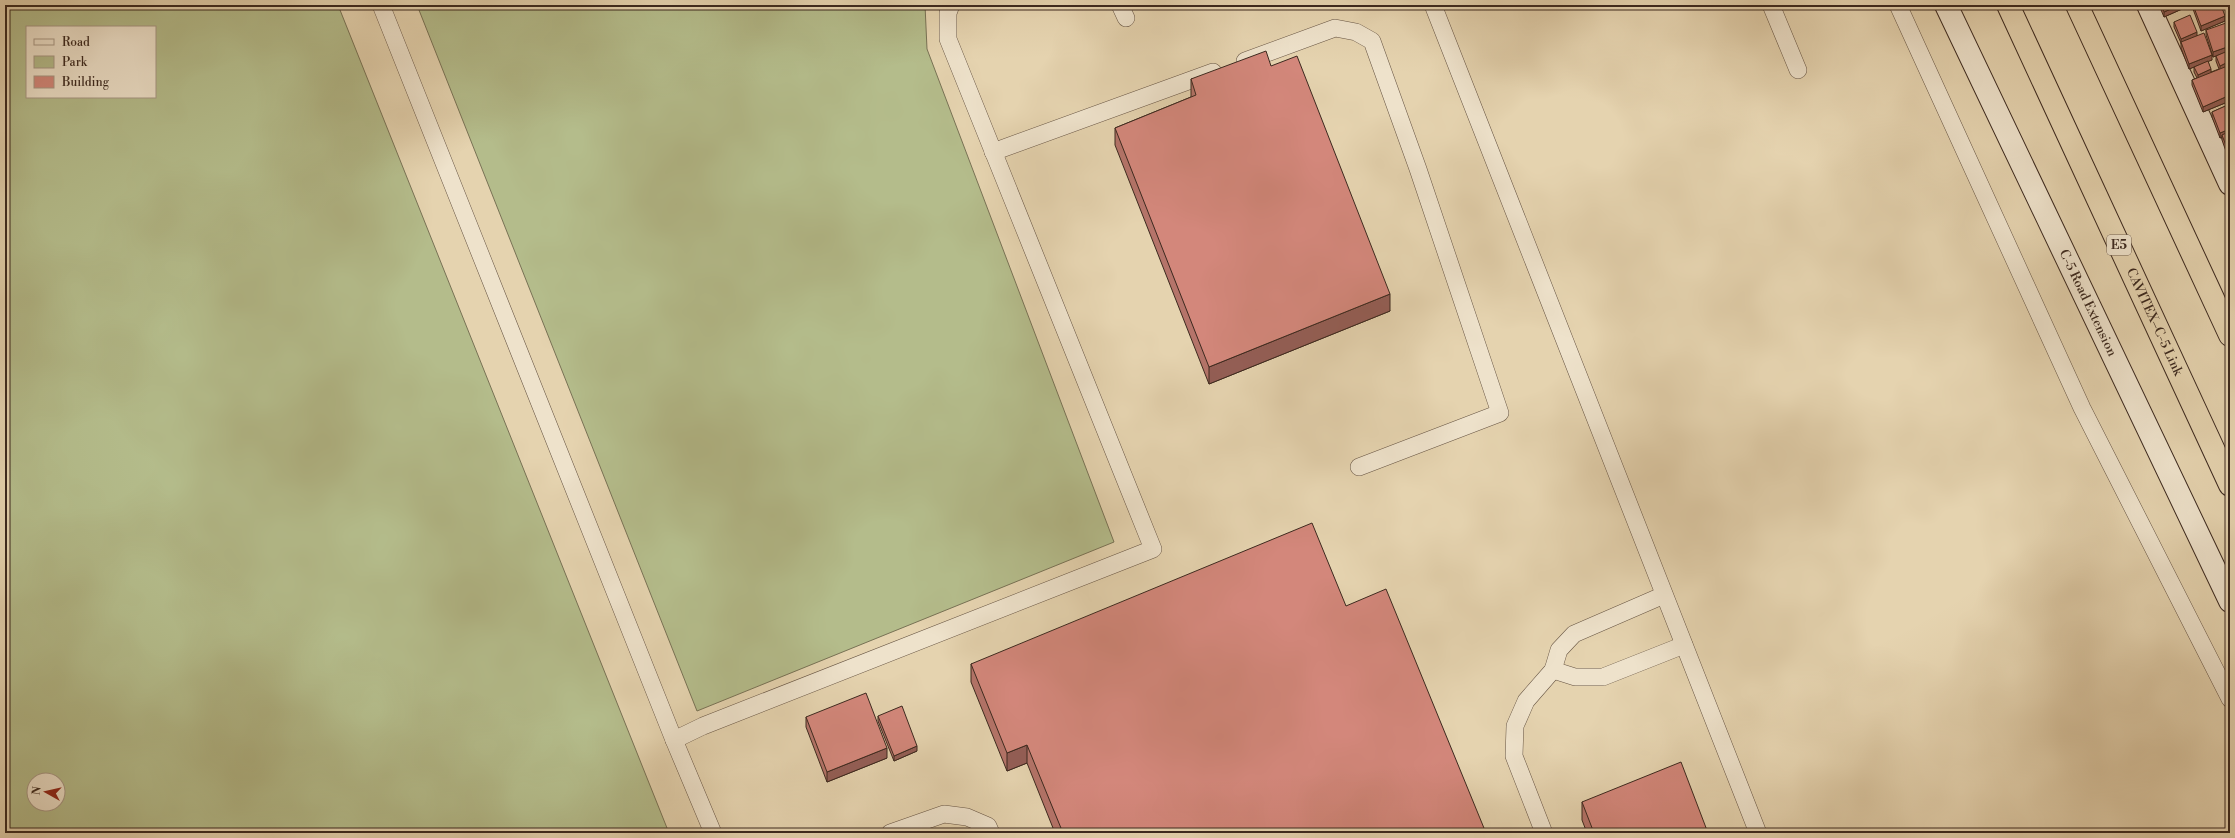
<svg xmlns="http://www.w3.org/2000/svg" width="2235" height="838" font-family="'Libre Bodoni',serif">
  <rect width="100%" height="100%" fill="#e5d3af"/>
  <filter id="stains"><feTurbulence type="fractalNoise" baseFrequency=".005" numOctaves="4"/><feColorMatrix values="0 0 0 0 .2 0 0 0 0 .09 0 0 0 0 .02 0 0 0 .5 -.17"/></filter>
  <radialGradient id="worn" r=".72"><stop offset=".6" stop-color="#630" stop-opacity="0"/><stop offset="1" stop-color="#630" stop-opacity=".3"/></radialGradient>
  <g fill="#b4bc8b" stroke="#787255" fill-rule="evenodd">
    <path d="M5,5H338L669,833H5ZM27,27H155V97H27ZM34,780H58V804H34Z"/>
    <path d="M417,5H580L581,7L586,5H925L927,49L1114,542L697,711Z"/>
  </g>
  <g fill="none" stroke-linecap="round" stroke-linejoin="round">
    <defs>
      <g id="service">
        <path d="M381,5L674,740L713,833"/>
        <path d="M1120,5L1126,18"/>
        <path d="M1433,5L1758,833"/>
        <path d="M1771,5L1798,70"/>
        <path d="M1898,5L2082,408L2230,699"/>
        <path d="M1245,61L1335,28L1356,32L1372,41L1418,169L1500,413L1359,467"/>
        <path d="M993,152L1213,72"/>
        <path d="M1553,670L1575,677H1603L1684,645"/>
        <path d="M674,740L703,726L1153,549L948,39V13L951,5"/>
        <path d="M890,833L944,814L967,817L988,826L991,833"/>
        <path d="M1544,833L1514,756L1515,726L1526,701L1553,670L1559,650L1574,634L1664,595"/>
      </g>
      <g id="secondary">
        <path id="s1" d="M1946,5L2230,601"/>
        <path d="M2148,5L2230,184"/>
      </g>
      <g id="motorway">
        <path id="s2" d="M2008,5L2230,485"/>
        <path d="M2077,5L2230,335"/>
      </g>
    </defs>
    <use href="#service" stroke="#665443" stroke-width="18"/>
    <use href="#secondary" stroke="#3c291f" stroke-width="24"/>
    <use href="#motorway" stroke="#3c291f" stroke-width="24"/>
    <use href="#service" stroke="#eee2cb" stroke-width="17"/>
    <use href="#secondary" stroke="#eee2cb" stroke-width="22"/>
    <use href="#motorway" stroke="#e5d3af" stroke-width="22"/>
  </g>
  <g fill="#b5746a" stroke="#3c291f">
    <path d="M2159,5H2191L2164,17Z"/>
    <path d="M2193,5H2221L2225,21L2201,31L2193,9Z"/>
    <path d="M2228,18H2230V30L2228,23Z"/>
    <path d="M2174,22L2197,36L2212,60L2208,61L2211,72L2219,69L2216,61V56L2213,57L2206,35V30L2230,37V101L2203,112L2192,85V80L2197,78L2194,72V67L2189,69L2181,48V43L2174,27Z"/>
    <path d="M1271,66L1390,311L1209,384L1115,145V128L1191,97V79Z"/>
    <path d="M2230,104V156L2228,157L2222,140V137L2220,138L2212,117V112Z"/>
    <path d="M1346,606L1486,833H1055L1027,763L1007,771L971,682V664Z"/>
    <path d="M878,716L917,751L894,761L878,721Z"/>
    <path d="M806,717L887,758L827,782L806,727Z"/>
    <path d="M1582,802L1708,833H1587L1582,820Z"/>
  </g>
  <g fill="#945e56" stroke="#3c291f">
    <path d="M2180,5H2191L2164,17V12Z"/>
    <path d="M2225,16V21L2201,31V26Z"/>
    <path d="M2197,32V37L2181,44V39Z"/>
    <path d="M2230,46V51L2213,57V52Z"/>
    <path d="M2212,55V60L2189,69V64Z"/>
    <path d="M2230,61V67L2220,71V66Z"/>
    <path d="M2211,69V75L2198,80V75Z"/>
    <path d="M2230,95V101L2203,112V107Z"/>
    <path d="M2230,129V134L2222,135V137L2220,138V133Z"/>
    <path d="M2228,151H2230V156L2228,157Z"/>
    <path d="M1390,294V311L1209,384V367Z"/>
    <path d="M1027,745V763L1007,771V753Z"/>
    <path d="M917,746V751L894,761V756Z"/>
    <path d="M887,748V758L827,782V772Z"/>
  </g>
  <g fill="#d3877b" stroke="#3c291f">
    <path d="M2161,5H2180L2164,12Z"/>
    <path d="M2193,5H2221L2225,16L2201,26Z"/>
    <path d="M2190,15L2197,32L2181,39L2174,22Z"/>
    <path d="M2228,18H2230V25Z"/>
    <path d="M2226,23L2230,37V46L2213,52L2206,30Z"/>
    <path d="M2204,33L2212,55L2189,64L2181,42Z"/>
    <path d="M2230,50V61L2220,66L2216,56Z"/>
    <path d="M1266,51L1271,66L1297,56L1390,294L1209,367L1115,128L1196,95L1191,79Z"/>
    <path d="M2208,61L2211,69L2198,75L2194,67Z"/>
    <path d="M2230,65V95L2203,107L2192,80Z"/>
    <path d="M2230,104V129L2220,133L2212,112Z"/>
    <path d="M2230,131V151H2228L2222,135Z"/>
    <path d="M1312,523L1346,606L1386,589L1486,833H1063L1027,745L1007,753L971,664Z"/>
    <path d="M866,693L887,748L827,772L806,717Z"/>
    <path d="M902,706L917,746L894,756L878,716Z"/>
    <path d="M1681,762L1708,833H1594L1582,802Z"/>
  </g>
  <g text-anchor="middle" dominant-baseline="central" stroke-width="3" stroke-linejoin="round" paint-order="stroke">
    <rect fill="#eee2cb" stroke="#716053" stroke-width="1" x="2107" y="235" width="24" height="20" rx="3"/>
    <g font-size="12" font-weight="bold" fill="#3c291f">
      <text x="2119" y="245">E5</text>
    </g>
    <g font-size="13" fill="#3c291f" stroke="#eee2cb">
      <text stroke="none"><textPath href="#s1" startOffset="330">C-5 Road Extension</textPath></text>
      <text stroke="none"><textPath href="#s2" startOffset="349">CAVITEX–C-5 Link</textPath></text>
    </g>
  </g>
  <rect width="2235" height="838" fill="none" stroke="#e5d3af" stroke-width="20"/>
  <rect x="6" y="6" width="2223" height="826" fill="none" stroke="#3c291f" stroke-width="2"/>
  <rect x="10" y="10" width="2215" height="818" fill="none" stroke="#3c291f"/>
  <rect x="26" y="26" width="130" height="72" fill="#eee2cb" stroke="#a79886"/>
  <rect x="34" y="39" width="20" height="6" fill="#eee2cb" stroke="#a79886"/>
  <text x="62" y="46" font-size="12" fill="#3c291f">Road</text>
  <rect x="34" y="56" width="20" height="12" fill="#b4bc8b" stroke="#a79886"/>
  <text x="62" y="66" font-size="12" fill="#3c291f">Park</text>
  <rect x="34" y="76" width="20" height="12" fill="#d3877b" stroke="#a79886"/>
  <text x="62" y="86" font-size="12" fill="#3c291f">Building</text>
  <g transform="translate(46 792) rotate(278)"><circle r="19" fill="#eee2cb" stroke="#a79886"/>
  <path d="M0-3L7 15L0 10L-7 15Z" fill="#8f2418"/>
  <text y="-6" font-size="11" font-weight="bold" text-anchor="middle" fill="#3c291f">N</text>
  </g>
  <rect width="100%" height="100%" filter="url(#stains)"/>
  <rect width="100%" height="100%" fill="url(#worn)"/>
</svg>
